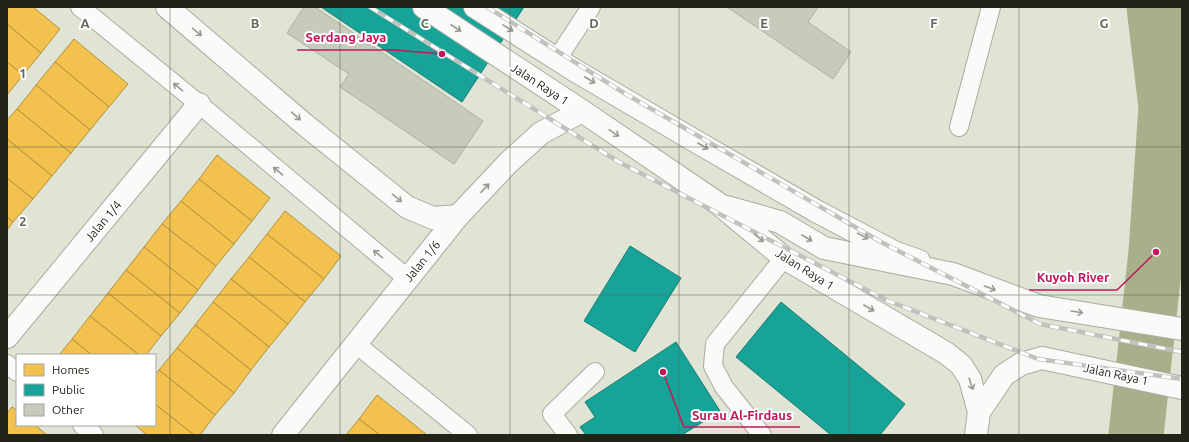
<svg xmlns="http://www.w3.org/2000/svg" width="1189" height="442" font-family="Ubuntu,sans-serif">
  <rect width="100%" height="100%" fill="#e0e4d4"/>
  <g fill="#f2c14e" stroke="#b3923e">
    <path d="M7,7H33L60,29L41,53L7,24Z"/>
    <path d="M7,24L41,53L23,75L7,62Z"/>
    <path d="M74,39L128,84L109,107L55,62Z"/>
    <path d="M7,62L23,75L7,95Z"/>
    <path d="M55,62L109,107L90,130L36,85Z"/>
    <path d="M36,85L90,130L71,153L17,109Z"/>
    <path d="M17,109L71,153L52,176L7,139V120Z"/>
    <path d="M7,139L52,176L33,199L7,178Z"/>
    <path d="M217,155L270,198L252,221L199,179Z"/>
    <path d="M7,178L33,199L13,222L7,217Z"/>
    <path d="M199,179L252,221L234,244L181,201Z"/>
    <path d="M181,201L234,244L216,266L162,224Z"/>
    <path d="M285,211L341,256L324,279L267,234Z"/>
    <path d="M7,217L13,222L7,230Z"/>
    <path d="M162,224L216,266L198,290L144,247Z"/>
    <path d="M267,234L324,279L305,302L249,257Z"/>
    <path d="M144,247L198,290L180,313L126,270Z"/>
    <path d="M249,257L305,302L288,324L231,279Z"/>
    <path d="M126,270L180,313L161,336L108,293Z"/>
    <path d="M231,279L288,324L269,347L213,302Z"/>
    <path d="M108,293L161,336L146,355H139L90,316Z"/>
    <path d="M213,302L269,347L251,370L195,325Z"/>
    <path d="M90,316L139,355H92L72,339Z"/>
    <path d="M195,325L251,370L234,393L177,348Z"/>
    <path d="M72,339L92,355H59Z"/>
    <path d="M177,348L234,393L215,415L159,370Z"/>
    <path d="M159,370L215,415L200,435H194L155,404V375Z"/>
    <path d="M377,395L427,435H380L359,419Z"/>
    <path d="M155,404L194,435H147L135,425H155Z"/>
    <path d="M12,407L17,410V425H35L47,435H7V413Z"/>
    <path d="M359,419L380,435H346Z"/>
  </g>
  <g fill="#17a398" stroke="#1a7d72">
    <path d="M321,7H524L462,102Z"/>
    <path d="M630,246L681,278L635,352L584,321Z"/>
    <path d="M781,302L905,404L880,435H831L736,357Z"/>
    <path d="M676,342L720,411L682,435H586L580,427L595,417L585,402Z"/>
  </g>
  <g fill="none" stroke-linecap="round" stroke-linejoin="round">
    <path stroke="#a7b08a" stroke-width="55" d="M1136,435L1156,252L1166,107L1154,7"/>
  </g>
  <g fill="#c7cbbb" stroke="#acafa3">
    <path d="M304,7H315L483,121L454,164L340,87L349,74L287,33Z"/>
    <path d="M727,7H818L808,22L851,52L833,79Z"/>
  </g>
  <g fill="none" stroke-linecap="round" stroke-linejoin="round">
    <defs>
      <g id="lane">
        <path d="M80,7L199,104L408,279"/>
        <path d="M557,59L591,7"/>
        <path d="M959,127L991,7"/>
        <path d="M356,344L468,435"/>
        <path d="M7,364L17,372"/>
        <path d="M82,425L94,435"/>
        <path d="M568,435L552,414L595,372"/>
        <path d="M762,435L724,387L713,366L715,344L784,258"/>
      </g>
      <g id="street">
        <path d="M475,7L574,70L690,138L816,211L896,253L919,261"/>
        <path d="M7,337L199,104"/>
        <path d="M283,435L458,216L509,162L541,133L582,111"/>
      </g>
      <g id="secondary">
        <path d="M167,7L304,124L407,207L433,218L458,216"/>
        <path d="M976,435L979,412"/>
      </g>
      <g id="primary">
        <path d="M424,7L582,111L719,204L784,258L946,353L961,365L970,379L979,412"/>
        <path d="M727,207L780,222L824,248L953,274L1039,306L1182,329"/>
        <path d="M979,412L1004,375L1021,364L1042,358L1182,388"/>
      </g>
    </defs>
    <use href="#lane" stroke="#a8aca0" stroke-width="20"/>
    <use href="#street" stroke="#a8aca0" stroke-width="24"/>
    <use href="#secondary" stroke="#a8aca0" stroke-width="24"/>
    <use href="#primary" stroke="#a8aca0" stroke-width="24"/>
    <use href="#lane" stroke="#fafbf9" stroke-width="18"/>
    <use href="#street" stroke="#fafbf9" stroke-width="22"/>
    <use href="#secondary" stroke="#fafbf9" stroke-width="22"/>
    <use href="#primary" stroke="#fafbf9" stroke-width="22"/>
    <defs>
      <g id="rail">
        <path d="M370,7L619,162L886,300L1038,359L1182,379"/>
        <path d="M487,7L624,93L881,242L1040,324L1182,352"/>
      </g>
    </defs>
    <use href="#rail" stroke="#c1c2be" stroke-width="4.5"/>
    <use href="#rail" stroke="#fff" stroke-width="3" stroke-dasharray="9" stroke-linecap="butt"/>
  </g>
  <defs><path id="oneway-shaft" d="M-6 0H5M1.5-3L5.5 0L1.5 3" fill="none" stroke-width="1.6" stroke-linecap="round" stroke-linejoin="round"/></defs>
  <g stroke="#989a94">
    <use href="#oneway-shaft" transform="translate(456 28) rotate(33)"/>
    <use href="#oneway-shaft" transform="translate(508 28) rotate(32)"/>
    <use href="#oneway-shaft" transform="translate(197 32) rotate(40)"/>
    <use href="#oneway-shaft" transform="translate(590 80) rotate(30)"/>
    <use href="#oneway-shaft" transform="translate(178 87) rotate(-141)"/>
    <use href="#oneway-shaft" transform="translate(296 116) rotate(41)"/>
    <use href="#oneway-shaft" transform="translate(614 133) rotate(34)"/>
    <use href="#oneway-shaft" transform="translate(703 146) rotate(30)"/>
    <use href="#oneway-shaft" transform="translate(278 171) rotate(-140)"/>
    <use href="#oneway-shaft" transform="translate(485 188) rotate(-47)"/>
    <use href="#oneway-shaft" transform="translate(397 198) rotate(39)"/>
    <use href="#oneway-shaft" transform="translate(863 236) rotate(28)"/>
    <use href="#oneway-shaft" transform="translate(759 238) rotate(39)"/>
    <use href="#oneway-shaft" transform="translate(807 238) rotate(30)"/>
    <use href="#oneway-shaft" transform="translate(378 254) rotate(-140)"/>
    <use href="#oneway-shaft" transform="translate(990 288) rotate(20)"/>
    <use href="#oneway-shaft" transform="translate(869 308) rotate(30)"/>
    <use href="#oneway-shaft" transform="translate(1077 312) rotate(9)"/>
    <use href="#oneway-shaft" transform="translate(971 384) rotate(71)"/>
  </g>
  <path fill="none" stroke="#64675a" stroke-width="1" stroke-opacity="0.55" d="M170,7V435M340,7V435M510,7V435M679,7V435M849,7V435M1019,7V435M7,147H1182M7,295H1182"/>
  <g text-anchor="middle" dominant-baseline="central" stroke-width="4" stroke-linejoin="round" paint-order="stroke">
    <g font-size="12" fill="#212419" stroke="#fff">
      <text transform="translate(540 84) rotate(33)">Jalan Raya 1</text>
      <text transform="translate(103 221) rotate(-50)">Jalan 1/4</text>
      <text transform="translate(422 261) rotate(-51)">Jalan 1/6</text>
      <text transform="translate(805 269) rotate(32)">Jalan Raya 1</text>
      <text transform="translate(1116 374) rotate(12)">Jalan Raya 1</text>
    </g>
  </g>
  <g font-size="13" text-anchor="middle" font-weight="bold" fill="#64675a" stroke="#fff" stroke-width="4" stroke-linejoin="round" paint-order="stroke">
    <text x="85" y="28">A</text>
    <text x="255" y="28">B</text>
    <text x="425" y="28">C</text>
    <text x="594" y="28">D</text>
    <text x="764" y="28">E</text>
    <text x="934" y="28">F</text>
    <text x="1104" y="28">G</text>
    <text x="23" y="78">1</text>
    <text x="23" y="226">2</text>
  </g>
  <path fill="none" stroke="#c2185b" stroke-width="1.5" d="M442 54L394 50H297M1156 252L1117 290H1029M663 372L684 427H800"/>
  <g fill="#c2185b" stroke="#fff" stroke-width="1.5">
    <circle cx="442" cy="54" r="4"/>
    <circle cx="1156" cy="252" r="4"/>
    <circle cx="663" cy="372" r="4"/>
  </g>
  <g font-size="13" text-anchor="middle" font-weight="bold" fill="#c2185b" stroke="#fff" stroke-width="4" stroke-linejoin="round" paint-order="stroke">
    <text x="346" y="42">Serdang Jaya</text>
    <text x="1073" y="282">Kuyoh River</text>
    <text x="742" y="420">Surau Al-Firdaus</text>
  </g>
  <rect width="1189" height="442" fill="none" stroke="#212419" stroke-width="16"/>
  <rect x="16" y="354" width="140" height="72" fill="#ffffff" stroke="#a6a7a3"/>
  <rect x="24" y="364" width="20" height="12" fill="#f2c14e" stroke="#a6a7a3"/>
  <text x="52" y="374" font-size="12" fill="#212419">Homes</text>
  <rect x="24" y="384" width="20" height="12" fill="#17a398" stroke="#a6a7a3"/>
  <text x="52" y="394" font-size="12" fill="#212419">Public</text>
  <rect x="24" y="404" width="20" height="12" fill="#c7cbbb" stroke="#a6a7a3"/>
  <text x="52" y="414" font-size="12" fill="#212419">Other</text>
</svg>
